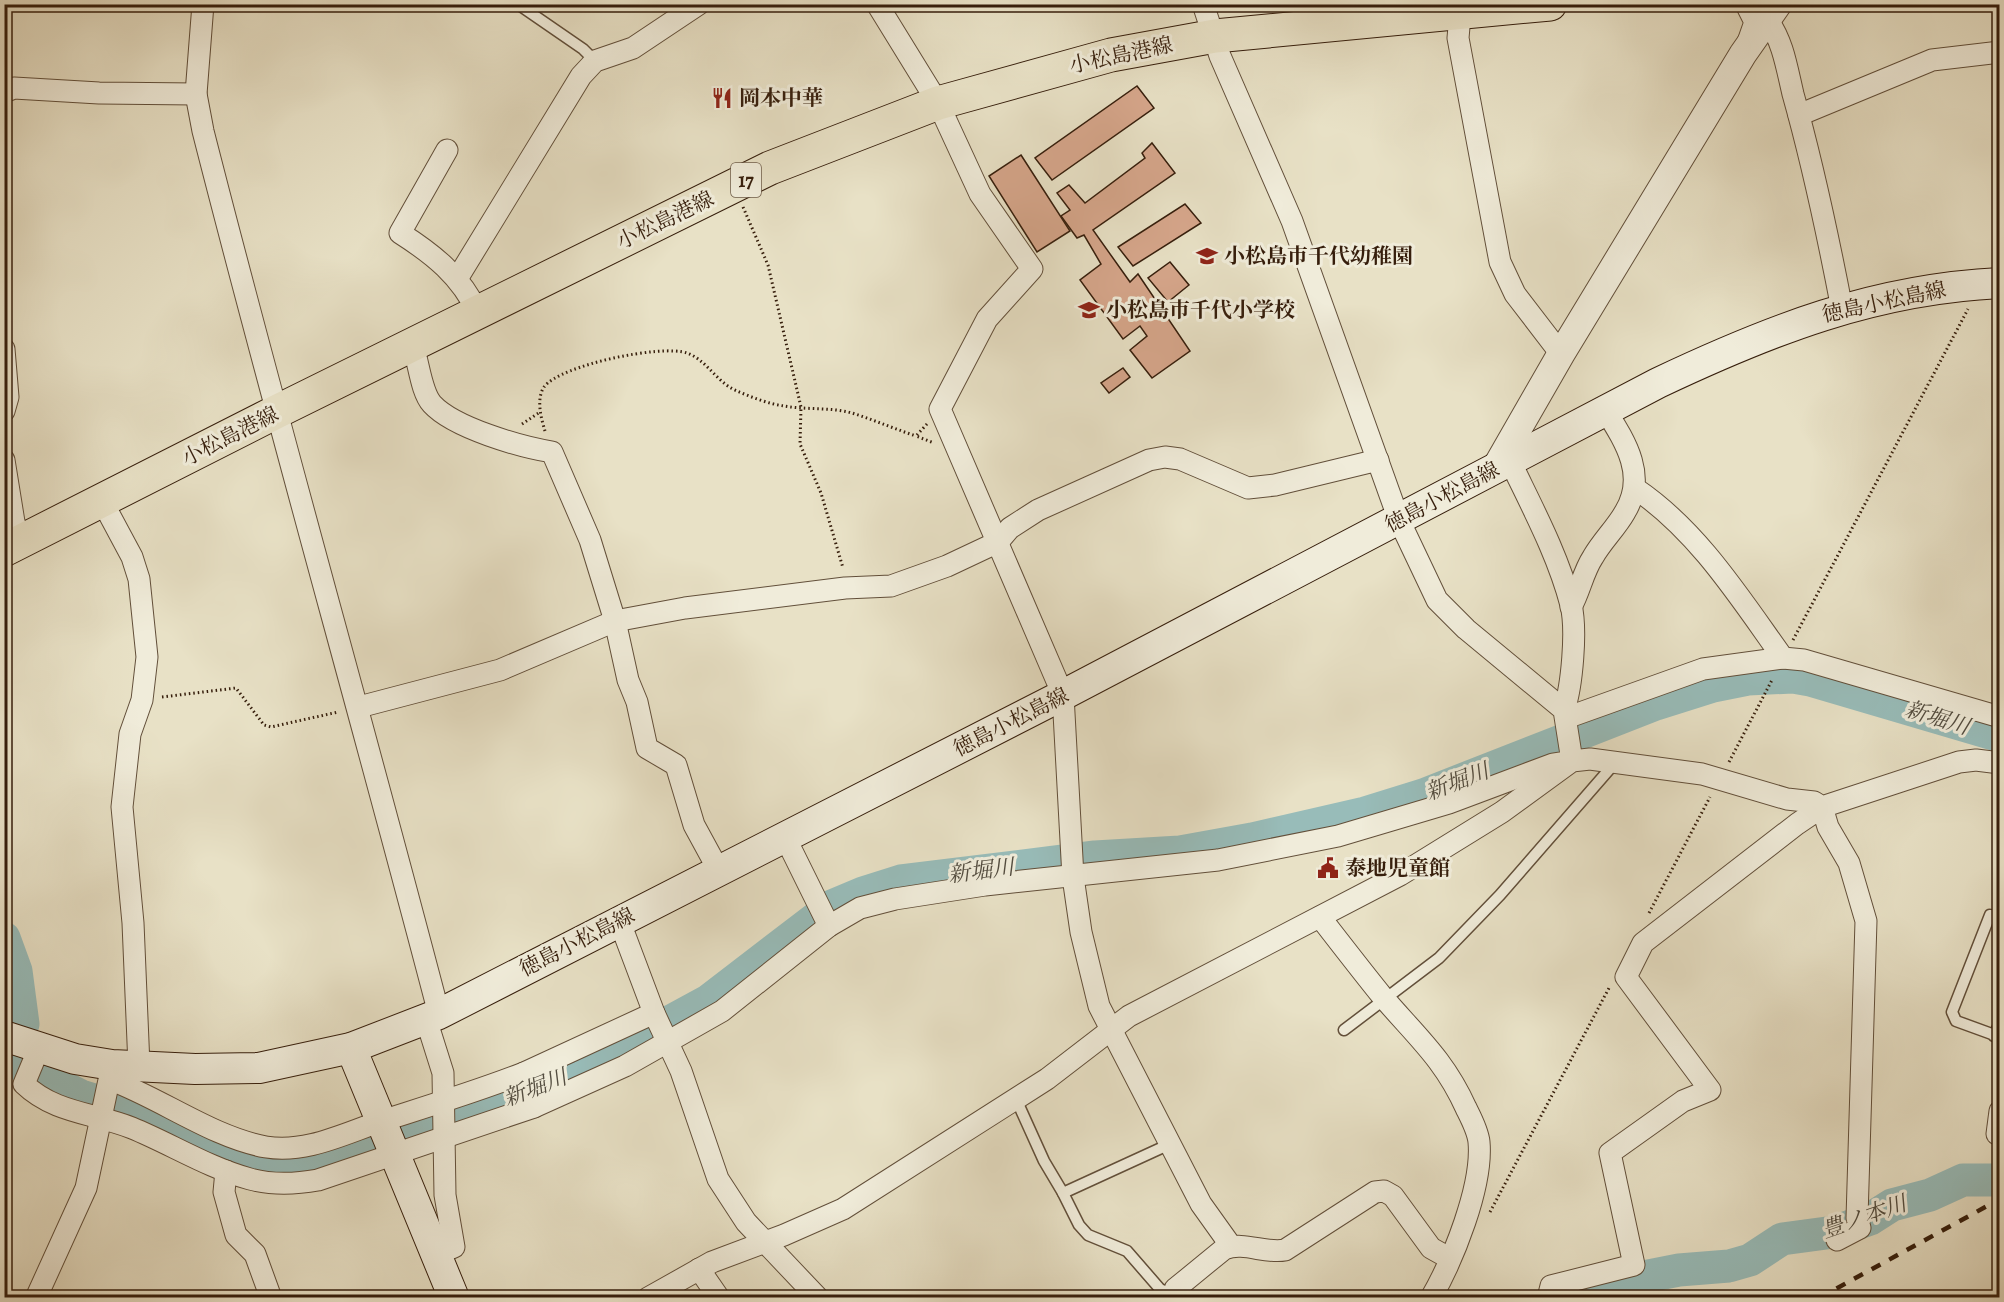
<svg xmlns="http://www.w3.org/2000/svg" width="2004" height="1302" font-family="Alegreya,'Noto Serif JP',serif">
  <rect width="100%" height="100%" fill="#e8e1c6"/>
  <filter id="stains"><feTurbulence type="fractalNoise" baseFrequency=".00333" numOctaves="4"/><feColorMatrix values="0 0 0 0 .2 0 0 0 0 .09 0 0 0 0 .02 0 0 0 .5 -.17"/></filter>
  <radialGradient id="worn" r=".72"><stop offset=".6" stop-color="#630" stop-opacity="0"/><stop offset="1" stop-color="#630" stop-opacity=".3"/></radialGradient>
  <g fill="none" stroke-linecap="round" stroke-linejoin="round">
    <g stroke="#98bcb9" stroke-width="33">
      <path d="M4,938L16,971L23,1024"/>
      <path d="M22,1060V1066L81,1096L124,1109L232,1153L276,1166L316,1162L485,1108L581,1070L708,1001L832,906L863,893L901,881L1095,857L1180,852L1252,839L1365,813L1423,795L1656,704L1713,686L1748,679L1793,677L1810,680L2000,736"/>
      <path d="M1555,1298L1562,1293L1679,1270L1729,1266L1750,1260L1782,1239L1834,1232L1870,1219L1892,1205L1930,1195L1963,1180H2000"/>
    </g>
  </g>
  <g fill="#d6a68b" stroke="#361e0c" stroke-width="1.5">
    <path d="M1137,86L1154,108L1052,180L1035,158Z"/>
    <path d="M1152,143L1175,173L1093,230L1130,282L1138,274L1190,351L1152,378L1130,350L1147,336L1140,326L1123,339L1080,280L1101,264L1084,235L1077,238L1061,216L1070,210L1057,193L1069,185L1085,203L1145,158L1142,153Z"/>
    <path d="M1021,155L1070,231L1037,252L989,176Z"/>
    <path d="M1185,204L1201,223L1133,266L1118,247Z"/>
    <path d="M1170,262L1189,285L1168,302L1148,278Z"/>
    <path d="M1123,368L1130,377L1109,393L1101,383Z"/>
  </g>
  <g fill="none" stroke-linecap="round" stroke-linejoin="round">
    <defs>
      <g id="service">
        <path d="M524,4L522,7L583,49L595,61"/>
        <path d="M2000,917L1990,915L1952,1012L1956,1021L2000,1037"/>
        <path d="M1344,1030L1439,958L1500,895L1614,764"/>
        <path d="M1994,1036L2000,1022"/>
        <path d="M1016,1099L1044,1161L1063,1193L1170,1144"/>
        <path d="M1063,1193L1079,1225L1088,1235L1127,1251L1160,1289L1169,1293L1175,1289"/>
      </g>
      <g id="minor">
        <path d="M203,4L196,94L203,131C278,426 362,719 439,1014"/>
        <path d="M877,4L938,103L980,194L1032,269L987,319L940,409L1063,695L1073,877L1081,932L1099,1006L1201,1204L1231,1246"/>
        <path d="M1461,4L1458,38L1500,262L1515,294L1561,354"/>
        <path d="M1746,4L1755,22L1748,42"/>
        <path d="M1768,21C1783,41 1787,69 1793,94C1813,165 1828,236 1842,309"/>
        <path d="M4,92L14,88L99,93L196,94"/>
        <path d="M1799,115L1932,60L2000,52"/>
        <path d="M447,150L400,233C433,254 461,276 478,313"/>
        <path d="M457,279L581,76L595,61L633,48L699,4"/>
        <path d="M413,347C419,363 421,392 432,404C454,428 521,447 552,452L590,540L615,621L628,680L637,702L647,748L676,765L694,825L719,871"/>
        <path d="M4,349L8,397L4,411"/>
        <path d="M4,460L14,522L21,541"/>
        <path d="M1510,461C1532,507 1558,555 1571,605C1577,630 1572,686 1564,710"/>
        <path d="M1636,489C1698,531 1740,598 1783,658L1804,660L2000,717"/>
        <path d="M102,501L132,557L139,579L147,657L142,700L130,734L122,807L133,923L139,1066"/>
        <path d="M1571,607C1580,591 1583,572 1593,557C1602,541 1616,528 1625,512C1647,476 1626,443 1606,411"/>
        <path d="M359,707L500,670L615,621L685,608L845,588L891,586L947,566L998,542L1010,528L1038,510L1149,460L1165,457L1180,459L1248,488L1275,485L1378,460"/>
        <path d="M1566,718L1703,669L1783,658"/>
        <path d="M785,837L829,926"/>
        <path d="M1320,917C1341,944 1361,970 1382,996C1416,1036 1444,1059 1466,1108C1471,1118 1478,1131 1479,1142C1483,1186 1453,1260 1431,1298"/>
        <path d="M654,1013L681,1071L718,1179L746,1222L818,1298"/>
        <path d="M426,1019L443,1073L445,1195L454,1247L436,1255"/>
        <path d="M39,1048L24,1084C54,1113 94,1113 132,1128C171,1144 209,1168 250,1179C272,1185 296,1184 318,1180L534,1107L625,1066L722,1011L829,926L860,908L895,899L985,885L1218,860L1338,836L1449,803L1553,764L1572,761L1564,710L1466,629L1437,600L1399,520L1292,221L1220,56L1203,4"/>
        <path d="M111,1080C162,1099 212,1137 266,1147C307,1154 347,1132 385,1120C432,1105 478,1091 524,1073"/>
        <path d="M534,1107L524,1073L654,1013L619,920"/>
        <path d="M1997,1134L2000,1111"/>
        <path d="M226,1171L224,1192L236,1235L255,1254L271,1298"/>
        <path d="M699,1269L719,1298"/>
        <path d="M36,1298L86,1188L112,1066"/>
        <path d="M648,1298L712,1262L784,1235L843,1209L1047,1079L1129,1016L1400,875L1502,812L1572,761L1590,759L1702,774L1787,799L1814,802L1822,807L1959,762L1976,760L2000,763"/>
        <path d="M1180,1298L1175,1289L1224,1249C1244,1241 1265,1254 1285,1250L1375,1192L1384,1191L1393,1196L1431,1248L1449,1258"/>
        <path d="M1548,1298L1551,1286L1634,1265L1610,1153L1683,1101L1710,1090L1626,977L1643,943L1797,824L1822,807L1828,827L1849,863L1866,921L1857,1218L1860,1228L1837,1240"/>
      </g>
      <path id="tertiary" d="M1495,469L1561,354L1743,54L1778,4"/>
      <g id="secondary">
        <path d="M4,1036L75,1059L112,1065L195,1069L259,1068L351,1048L439,1014L1063,695L1658,383C1770,330 1874,289 2000,283"/>
        <path d="M351,1048L454,1298"/>
      </g>
      <path id="primary" d="M4,550L276,412L770,168L938,103L1111,55L1215,36L1550,4"/>
    </defs>
    <use href="#service" stroke="#624f3a" stroke-width="13"/>
    <use href="#minor" stroke="#624f3a" stroke-width="23"/>
    <use href="#tertiary" stroke="#624f3a" stroke-width="29"/>
    <use href="#secondary" stroke="#361e0c" stroke-width="32"/>
    <use href="#primary" stroke="#361e0c" stroke-width="35"/>
    <g stroke="#361e0c" stroke-width="3" stroke-dasharray="1.5 3" stroke-linecap="butt">
      <path d="M743,207L768,265L801,407L800,444L821,493L843,568"/>
      <path d="M1994,259L2000,247"/>
      <path d="M522,424L540,412"/>
      <path d="M927,424L916,436L934,443"/>
      <path d="M545,431C541,418 536,399 544,387C560,365 662,344 687,353C707,360 717,383 737,391C751,397 769,404 784,406C806,410 831,407 852,413C874,420 895,429 916,436"/>
      <path d="M1793,640L1968,309"/>
      <path d="M162,697L236,688L264,725L271,727L338,712"/>
      <path d="M1729,762L1772,680"/>
      <path d="M1649,913L1710,797"/>
      <path d="M1490,1212L1609,988"/>
    </g>
    <use href="#service" stroke="#f0ecda" stroke-width="10"/>
    <use href="#minor" stroke="#f0ecda" stroke-width="21"/>
    <use href="#tertiary" stroke="#f0ecda" stroke-width="27"/>
    <use href="#secondary" stroke="#f0ecda" stroke-width="30"/>
    <use href="#primary" stroke="#e8e1c6" stroke-width="33"/>
    <path stroke="#361e0c" stroke-width="4.5" stroke-dasharray="10 10" stroke-linecap="butt" d="M1819,1298L2000,1199"/>
  </g>
  <defs>
    <symbol id="restaurant-bare" viewBox="-9 -9 18 18"><path d="M-5-6h1v4h1v-4h1v4h1v-4h1v5L-1.5 .5V6h-2V.5L-5-1ZM5-6V6H3V1.5H1.5Q1.5-4 5-6Z" fill="#8f2418" stroke="#f0ecda" stroke-width="2.5" paint-order="stroke"/></symbol>
    <symbol id="school-bare" viewBox="-9 -9 18 18"><path d="M0-5L7-2L0 1L-7-2ZM-4 1L0 2.5L4 1V4Q0 6-4 4Z" fill="#8f2418" stroke="#f0ecda" stroke-width="2.5" paint-order="stroke"/></symbol>
    <symbol id="civic-bare" viewBox="-9 -9 18 18"><path d="M-.6-6.5H3V-4.5H.6V-3L4-1V1h2V6H-6V1h2V-1L-.6-3ZM-1.2 2.5V6h2.4V2.5Z" fill="#8f2418" stroke="#f0ecda" stroke-width="2.5" paint-order="stroke"/></symbol>
  </defs>
  <g fill-rule="evenodd">
    <use href="#restaurant-bare" x="707" y="83" width="30" height="30"/>
    <use href="#school-bare" x="1192" y="241" width="30" height="30"/>
    <use href="#school-bare" x="1074" y="295" width="30" height="30"/>
    <use href="#civic-bare" x="1313" y="853" width="30" height="30"/>
  </g>
  <g text-anchor="middle" dominant-baseline="central" stroke-width="6" stroke-linejoin="round" paint-order="stroke">
    <rect fill="#f0ecda" stroke="#6e5c4a" stroke-width="1.5" x="731" y="163" width="30" height="34" rx="4.5"/>
    <g font-size="20" font-weight="bold" fill="#361e0c">
      <text x="746" y="180">17</text>
    </g>
    <g font-size="21" fill="#361e0c" stroke="#f0ecda">
      <text transform="translate(1121 55) rotate(-12)">小松島港線</text>
      <text transform="translate(665 220) rotate(-26)">小松島港線</text>
      <text transform="translate(1884 302) rotate(-12)">徳島小松島線</text>
      <text transform="translate(230 436) rotate(-27)">小松島港線</text>
      <text transform="translate(1442 497) rotate(-28)">徳島小松島線</text>
      <text transform="translate(1011 722) rotate(-27)">徳島小松島線</text>
      <text transform="translate(577 942) rotate(-27)">徳島小松島線</text>
    </g>
    <g font-size="21" font-weight="bold" fill="#361e0c" stroke="#f0ecda" text-anchor="start">
      <text x="739" y="98">岡本中華</text>
      <text x="1224" y="256">小松島市千代幼稚園</text>
      <text x="1106" y="310">小松島市千代小学校</text>
      <text x="1345" y="868">泰地児童館</text>
    </g>
    <g font-size="22" font-style="italic" fill="#534d40" stroke="#f0ecda">
      <text transform="translate(1937 718) rotate(17)">新堀川</text>
      <text transform="translate(1457 782) rotate(-21)">新堀川</text>
      <text transform="translate(981 871) rotate(-7)">新堀川</text>
      <text transform="translate(535 1088) rotate(-21)">新堀川</text>
      <text transform="translate(1864 1217) rotate(-19)">豊ノ本川</text>
    </g>
  </g>
  <rect width="2004" height="1302" fill="none" stroke="#e8e1c6" stroke-width="24"/>
  <rect x="6" y="6" width="1992" height="1290" fill="none" stroke="#361e0c" stroke-width="3"/>
  <rect x="12" y="12" width="1980" height="1278" fill="none" stroke="#361e0c" stroke-width="1.5"/>
  <rect width="100%" height="100%" filter="url(#stains)"/>
  <rect width="100%" height="100%" fill="url(#worn)"/>
</svg>
